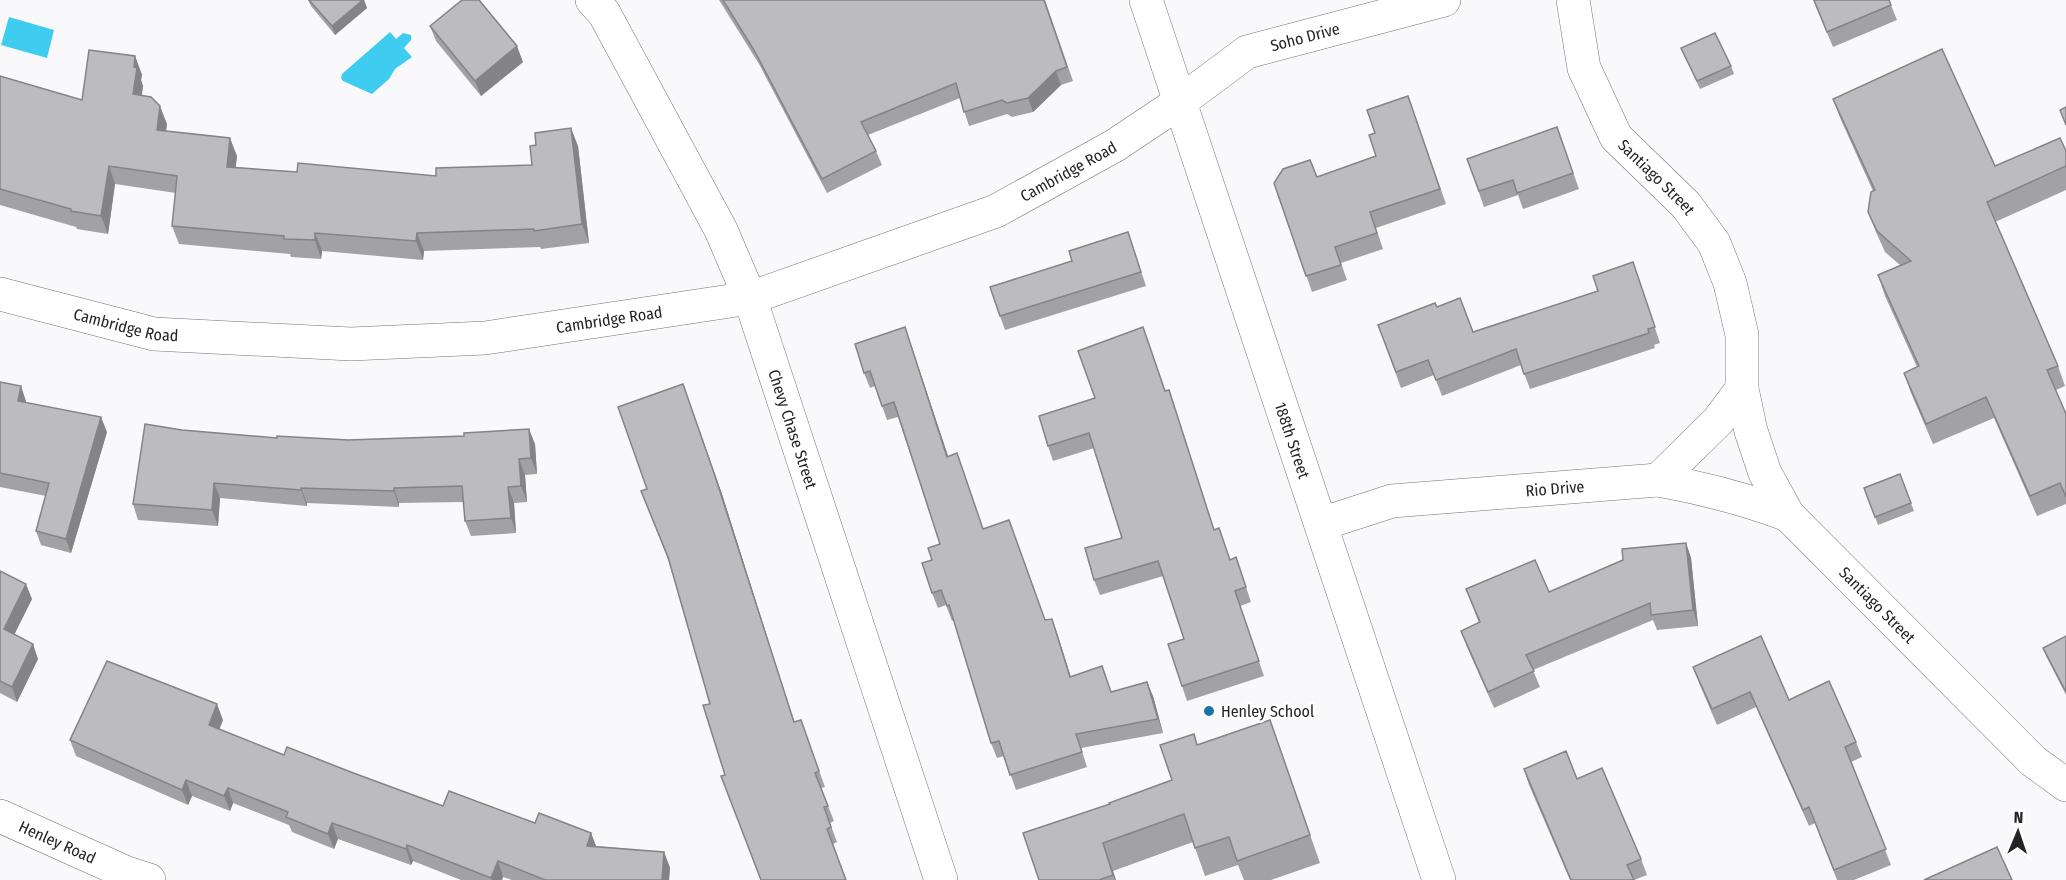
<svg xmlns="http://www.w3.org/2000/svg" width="2066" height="880" font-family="'Fira Sans Condensed',sans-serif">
  <rect width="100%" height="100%" fill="#f9f9fc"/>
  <g fill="#3ecdf1">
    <path d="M9,17L54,30L47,58L1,45Z"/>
    <path d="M390,32L396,39L403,33L411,35V40L404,48L412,57L395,69L389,79L372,94L343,81L341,78L342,74Z"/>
  </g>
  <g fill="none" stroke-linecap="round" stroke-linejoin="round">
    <defs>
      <g id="street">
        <path id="s1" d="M592,0L604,13L721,230L750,298L941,880"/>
        <path id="s2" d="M1573,0L1584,68L1616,137L1686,205L1714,243L1730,283L1742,335V389L1751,431L1765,473L1788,515L2033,761L2066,785"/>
        <path id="s3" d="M0,294L154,334L351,344L485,338L750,298L996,211L1114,146L1180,102L1247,52L1444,0"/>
        <path d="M1658,480L1718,421L1742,389"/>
        <path id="s4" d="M1321,524L1392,501L1658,480C1703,488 1745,499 1788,515"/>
        <path id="s5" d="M0,816L127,873L149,880"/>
      </g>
      <g id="secondary">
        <path id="s6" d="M1146,0L1439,880"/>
      </g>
    </defs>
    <use href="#street" stroke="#747477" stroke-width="34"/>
    <use href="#secondary" stroke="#747477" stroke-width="34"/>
    <use href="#street" stroke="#fff" stroke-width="33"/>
    <use href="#secondary" stroke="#fff" stroke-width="33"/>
  </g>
  <g fill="#a2a2a4">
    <path d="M308,0H364L367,8L335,35L311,6Z"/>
    <path d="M719,0H1045L1073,81L1061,85L1033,112L1012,117L1007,114L969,126L960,98L868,135L876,151L882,165L827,193L759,64Z"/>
    <path d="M1813,0H1889L1897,20L1833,47Z"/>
    <path d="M430,26L523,62L481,96L436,41Z"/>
    <path d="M1681,48L1731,66L1734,74L1700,89Z"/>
    <path d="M135,56L142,75L141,80L143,86L142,95L167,124L166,131L237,156L235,167L297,172L436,176L532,165L578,146L589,243L541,249L540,247L424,251L423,260L322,251L321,259L291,257L290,254L179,244L172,226L176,193L115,184L108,234L77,229L76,227L0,205V76L82,100Z"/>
    <path d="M1408,96L1446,204L1376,228L1383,249L1341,263L1347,280L1312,292L1274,183L1317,177L1376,156L1375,133Z"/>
    <path d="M1833,99L1995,166L2066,151V190L1995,222L2058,366L2065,386L2056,390L2066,414V504L2037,516L1994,418L1933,444L1911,393L1904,373L1917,367L1885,296L1878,275L1900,265L1885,252L1876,232L1868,212L1873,191L1841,120Z"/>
    <path d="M1557,127L1579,189L1523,209L1518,195L1484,207L1467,159Z"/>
    <path d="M1128,232L1146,286L1005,330L1000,316L1072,261Z"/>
    <path d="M1633,262L1660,343L1654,345L1655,348L1530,389L1521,365L1442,396L1434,375L1401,388L1378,325L1437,307L1473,332L1598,291Z"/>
    <path d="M910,342L948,456L983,529L1045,620L1057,633L1071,677L1111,692L1153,696L1163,733L1081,748L1087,767L1016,790L1004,756L997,758L991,743L954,620L952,621L946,605L938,608L932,593V560L940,544L898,417L887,420L875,386L870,388L864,373Z"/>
    <path d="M0,382L26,401V402L107,432L71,553L41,545L36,531L46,496L0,487Z"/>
    <path d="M1169,390L1214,530L1230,560L1236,557L1251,602L1240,606L1264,676L1187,701L1182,686L1184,639L1163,576L1100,595L1094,580L1122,538L1094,448L1053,461L1048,446Z"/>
    <path d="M182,430L277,438L535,444L537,474L525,475L527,502L514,503L516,533L471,536L465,521L464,502L399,503V507L307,503V506L220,498L218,526L138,520L133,504Z"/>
    <path d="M1900,474L1914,511L1878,525L1864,488Z"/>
    <path d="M641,491H721L794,722L801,720L825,787L821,788L834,821L830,823L837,842L833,844L725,775L710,704L669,562Z"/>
    <path d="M1686,543L1691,558L1698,626L1657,630L1653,620L1533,670L1540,687L1494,708L1467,647L1461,631L1479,623L1466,589L1549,592Z"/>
    <path d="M0,571L32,599L14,635L38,659L17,702L0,693Z"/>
    <path d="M2066,636V695L2046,656L2043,648Z"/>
    <path d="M1693,667L1789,700L1856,742L1862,757L1851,762L1891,865L1854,880H1837L1815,823L1809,826L1756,707L1717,725L1699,683Z"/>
    <path d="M223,720L219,729L284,755L356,774L443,806L591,833L596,846L664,852L670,868L669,880H512L503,877L502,880H461L413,861L411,865L338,839L334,849L292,832L289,825L233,803L230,811L192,796L188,805L76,756L70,740Z"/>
    <path d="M1270,720L1320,863L1271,880H1244L1238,865L1205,876L1193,842L1113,871L1116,880H1039L1110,804L1172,780L1198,745Z"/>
    <path d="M1524,769L1577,779L1641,859L1647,875L1634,880H1570L1529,785Z"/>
  </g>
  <g fill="#848486">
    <path d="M364,0L367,8L335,35L332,26Z"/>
    <path d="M517,46L523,62L481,96L475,81Z"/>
    <path d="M135,56L142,75L141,80L143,86L139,112L133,94Z"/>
    <path d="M1056,71L1061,85L1033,112L1028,98Z"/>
    <path d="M160,106L167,124L163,148L157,130Z"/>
    <path d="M571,128L578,146L589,243L582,224Z"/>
    <path d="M230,138L237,156L234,185L227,167Z"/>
    <path d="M109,166L115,184L108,234L101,216Z"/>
    <path d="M315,233L322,251L321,259L315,240Z"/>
    <path d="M417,233L424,251L423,260L416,241Z"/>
    <path d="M905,327L953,471L947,457Z"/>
    <path d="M683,384L721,491L799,738L794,722Z"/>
    <path d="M21,386L26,401L24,415L18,401Z"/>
    <path d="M1169,390L1174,405L1219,545L1214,530Z"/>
    <path d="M101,417L107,432L71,553L66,539Z"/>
    <path d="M529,429L535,444L537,474L531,458Z"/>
    <path d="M519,459L525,475L527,502L521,486Z"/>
    <path d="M214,483L220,498L218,526L212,510Z"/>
    <path d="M508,487L514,503L516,533L511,518Z"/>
    <path d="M301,488L307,503V506L301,490Z"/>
    <path d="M394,488L399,503V507L394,491Z"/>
    <path d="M1686,543L1691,558L1698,626L1693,610Z"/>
    <path d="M26,584L32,599L9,645L4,629Z"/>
    <path d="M1052,619L1057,633L1075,692L1070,677Z"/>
    <path d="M33,644L38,659L17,702L12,687Z"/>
    <path d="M1147,682L1153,696L1163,733L1158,719Z"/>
    <path d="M217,704L223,720L215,741L209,725Z"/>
    <path d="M186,780L192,796L188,805L182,790Z"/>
    <path d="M228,788L233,803L230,811L224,796Z"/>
    <path d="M332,823L338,839L334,849L328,834Z"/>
    <path d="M591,833L597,849L587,846Z"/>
    <path d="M1103,843L1113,871L1116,880H1115L1113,875Z"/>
    <path d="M407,845L413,861L411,865L406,849Z"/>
    <path d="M664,852L670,868L669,880H662Z"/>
    <path d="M498,861L503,877L502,880H492L491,878Z"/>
  </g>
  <g fill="#bcbcbf" stroke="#848486" stroke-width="1.5">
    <path d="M309,0H363L332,26Z"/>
    <path d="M462,0H479L517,46L475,81L430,26Z"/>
    <path d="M723,0H1044L1067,67L1056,71L1028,98L1007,103L1002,100L964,112L956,83L861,122L876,151L822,179L754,50Z"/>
    <path d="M1814,0H1889L1891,5L1827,32Z"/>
    <path d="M1715,33L1731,66L1697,81L1681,48Z"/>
    <path d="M1942,49L1995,166L2060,138L2066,151V166L1987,202L2058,366L2047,370L2066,414V497L2060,483L2030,496L1986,397L1926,424L1904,373L1919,366L1878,275L1911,261L1877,231L1868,212L1871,192L1875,190L1833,99Z"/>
    <path d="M89,50L135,56L134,67L137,68L133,94L151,97L160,106L157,130L230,138L227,167L297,172L298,163L436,176V168L532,165L530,146L536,145L535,133L571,128L582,224L534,231V229L417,233L416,241L315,233V240L284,239V236L172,226L177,176L109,166L101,216L71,211V209L0,189V76L82,100Z"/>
    <path d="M1408,96L1440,189L1370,212L1377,233L1335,247L1341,265L1306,276L1274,183L1283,169L1310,160L1317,177L1376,156L1369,135L1375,133L1367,110Z"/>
    <path d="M2066,107V125L2060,110Z"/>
    <path d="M1557,127L1573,173L1517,193L1513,180L1479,191L1467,159Z"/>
    <path d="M1128,232L1141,272L1000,316L990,287L1072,261L1069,251Z"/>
    <path d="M1633,262L1655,327L1648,329L1649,333L1524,374L1516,349L1436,380L1428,360L1396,372L1378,325L1435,303L1437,307L1460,298L1473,332L1598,291L1593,276Z"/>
    <path d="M905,327L947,457L957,453L983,529L1009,520L1045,620L1052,619L1070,677L1102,666L1111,692L1147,682L1158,719L1076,734L1082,752L1010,775L999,741L991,743L949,605L947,606L941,590L932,593L922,563L932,560L928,548L940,544L894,402L882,406L870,371L864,373L855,344Z"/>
    <path d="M1143,327L1165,391L1169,390L1214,530L1219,528L1230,560L1236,557L1246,587L1235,591L1259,661L1182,686L1168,644L1184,639L1158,561L1094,580L1085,548L1122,538L1089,433L1048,446L1039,416L1095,398L1078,351Z"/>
    <path d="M0,382L21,386L18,401L101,417L66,539L36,531L49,483L0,473Z"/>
    <path d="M683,384L715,476L794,722L801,720L819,771L815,773L828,806L824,807L831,827L827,829L846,880H761L721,776L725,775L703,705L710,704L668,557L641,491L647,489L618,407Z"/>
    <path d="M145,424L182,430L277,438V436L348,440L464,436V433L529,429L531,458L519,459L521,486L508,487L511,518L465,521L462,486L394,488V491L301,488V490L214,483L212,510L133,504Z"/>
    <path d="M1900,474L1911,503L1875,517L1864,488Z"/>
    <path d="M1686,543L1693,610L1651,615L1650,603L1526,655L1534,671L1488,692L1461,631L1480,622L1466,589L1535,560L1549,592L1623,560L1622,549Z"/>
    <path d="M0,571L26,584L4,629L33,644L12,687L0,681Z"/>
    <path d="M1761,636L1789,700L1829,681L1856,742L1845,747L1886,849L1834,870L1809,807L1803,810L1750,692L1712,709L1693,667Z"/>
    <path d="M2066,636V692L2043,648Z"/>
    <path d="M107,661L217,704L209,725L284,755L287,747L356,774L443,806L449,791L535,823L539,813L591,833L587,846L664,852L662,880H545L498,861L491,878L407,845L406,849L332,823L328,834L286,817L288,812L228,788L224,796L186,780L182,790L70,740Z"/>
    <path d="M1270,720L1310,835L1237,861L1229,837L1195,848L1184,814L1103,843L1113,875L1099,880H1039L1023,833L1110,804L1109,803L1172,780L1160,745L1194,734L1197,745Z"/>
    <path d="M1566,751L1577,779L1602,768L1641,859L1627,865L1634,880H1571L1524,769Z"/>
    <path d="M1997,847L2012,880H1924Z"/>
  </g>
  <circle fill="#1d74a3" stroke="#fff" stroke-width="2" cx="1209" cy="711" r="6"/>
  <g text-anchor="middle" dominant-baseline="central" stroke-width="5" stroke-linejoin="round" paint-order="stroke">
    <g font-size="16" fill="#242425" stroke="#fff">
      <text stroke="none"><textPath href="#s3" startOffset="1377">Soho Drive</textPath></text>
      <text stroke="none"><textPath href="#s3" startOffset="1102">Cambridge Road</textPath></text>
      <text stroke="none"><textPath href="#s2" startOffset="202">Santiago Street</textPath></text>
      <text stroke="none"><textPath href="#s3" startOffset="616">Cambridge Road</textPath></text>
      <text stroke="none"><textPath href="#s3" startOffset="130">Cambridge Road</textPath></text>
      <text stroke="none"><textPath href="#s1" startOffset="476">Chevy Chase Street</textPath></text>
      <text stroke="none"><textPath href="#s6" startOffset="464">188th Street</textPath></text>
      <text stroke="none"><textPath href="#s4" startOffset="238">Rio Drive</textPath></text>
      <text stroke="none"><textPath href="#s2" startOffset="702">Santiago Street</textPath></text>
      <text stroke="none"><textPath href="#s5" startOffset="63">Henley Road</textPath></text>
    </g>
    <g font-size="16" fill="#242425" stroke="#fff" text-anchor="start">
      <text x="1221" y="711">Henley School</text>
    </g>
  </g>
  <g transform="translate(2018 832) rotate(2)" stroke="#ffffff" stroke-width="4.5" paint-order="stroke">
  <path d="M0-4.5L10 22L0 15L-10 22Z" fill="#242425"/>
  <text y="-9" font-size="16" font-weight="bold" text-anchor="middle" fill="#242425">N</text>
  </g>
</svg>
